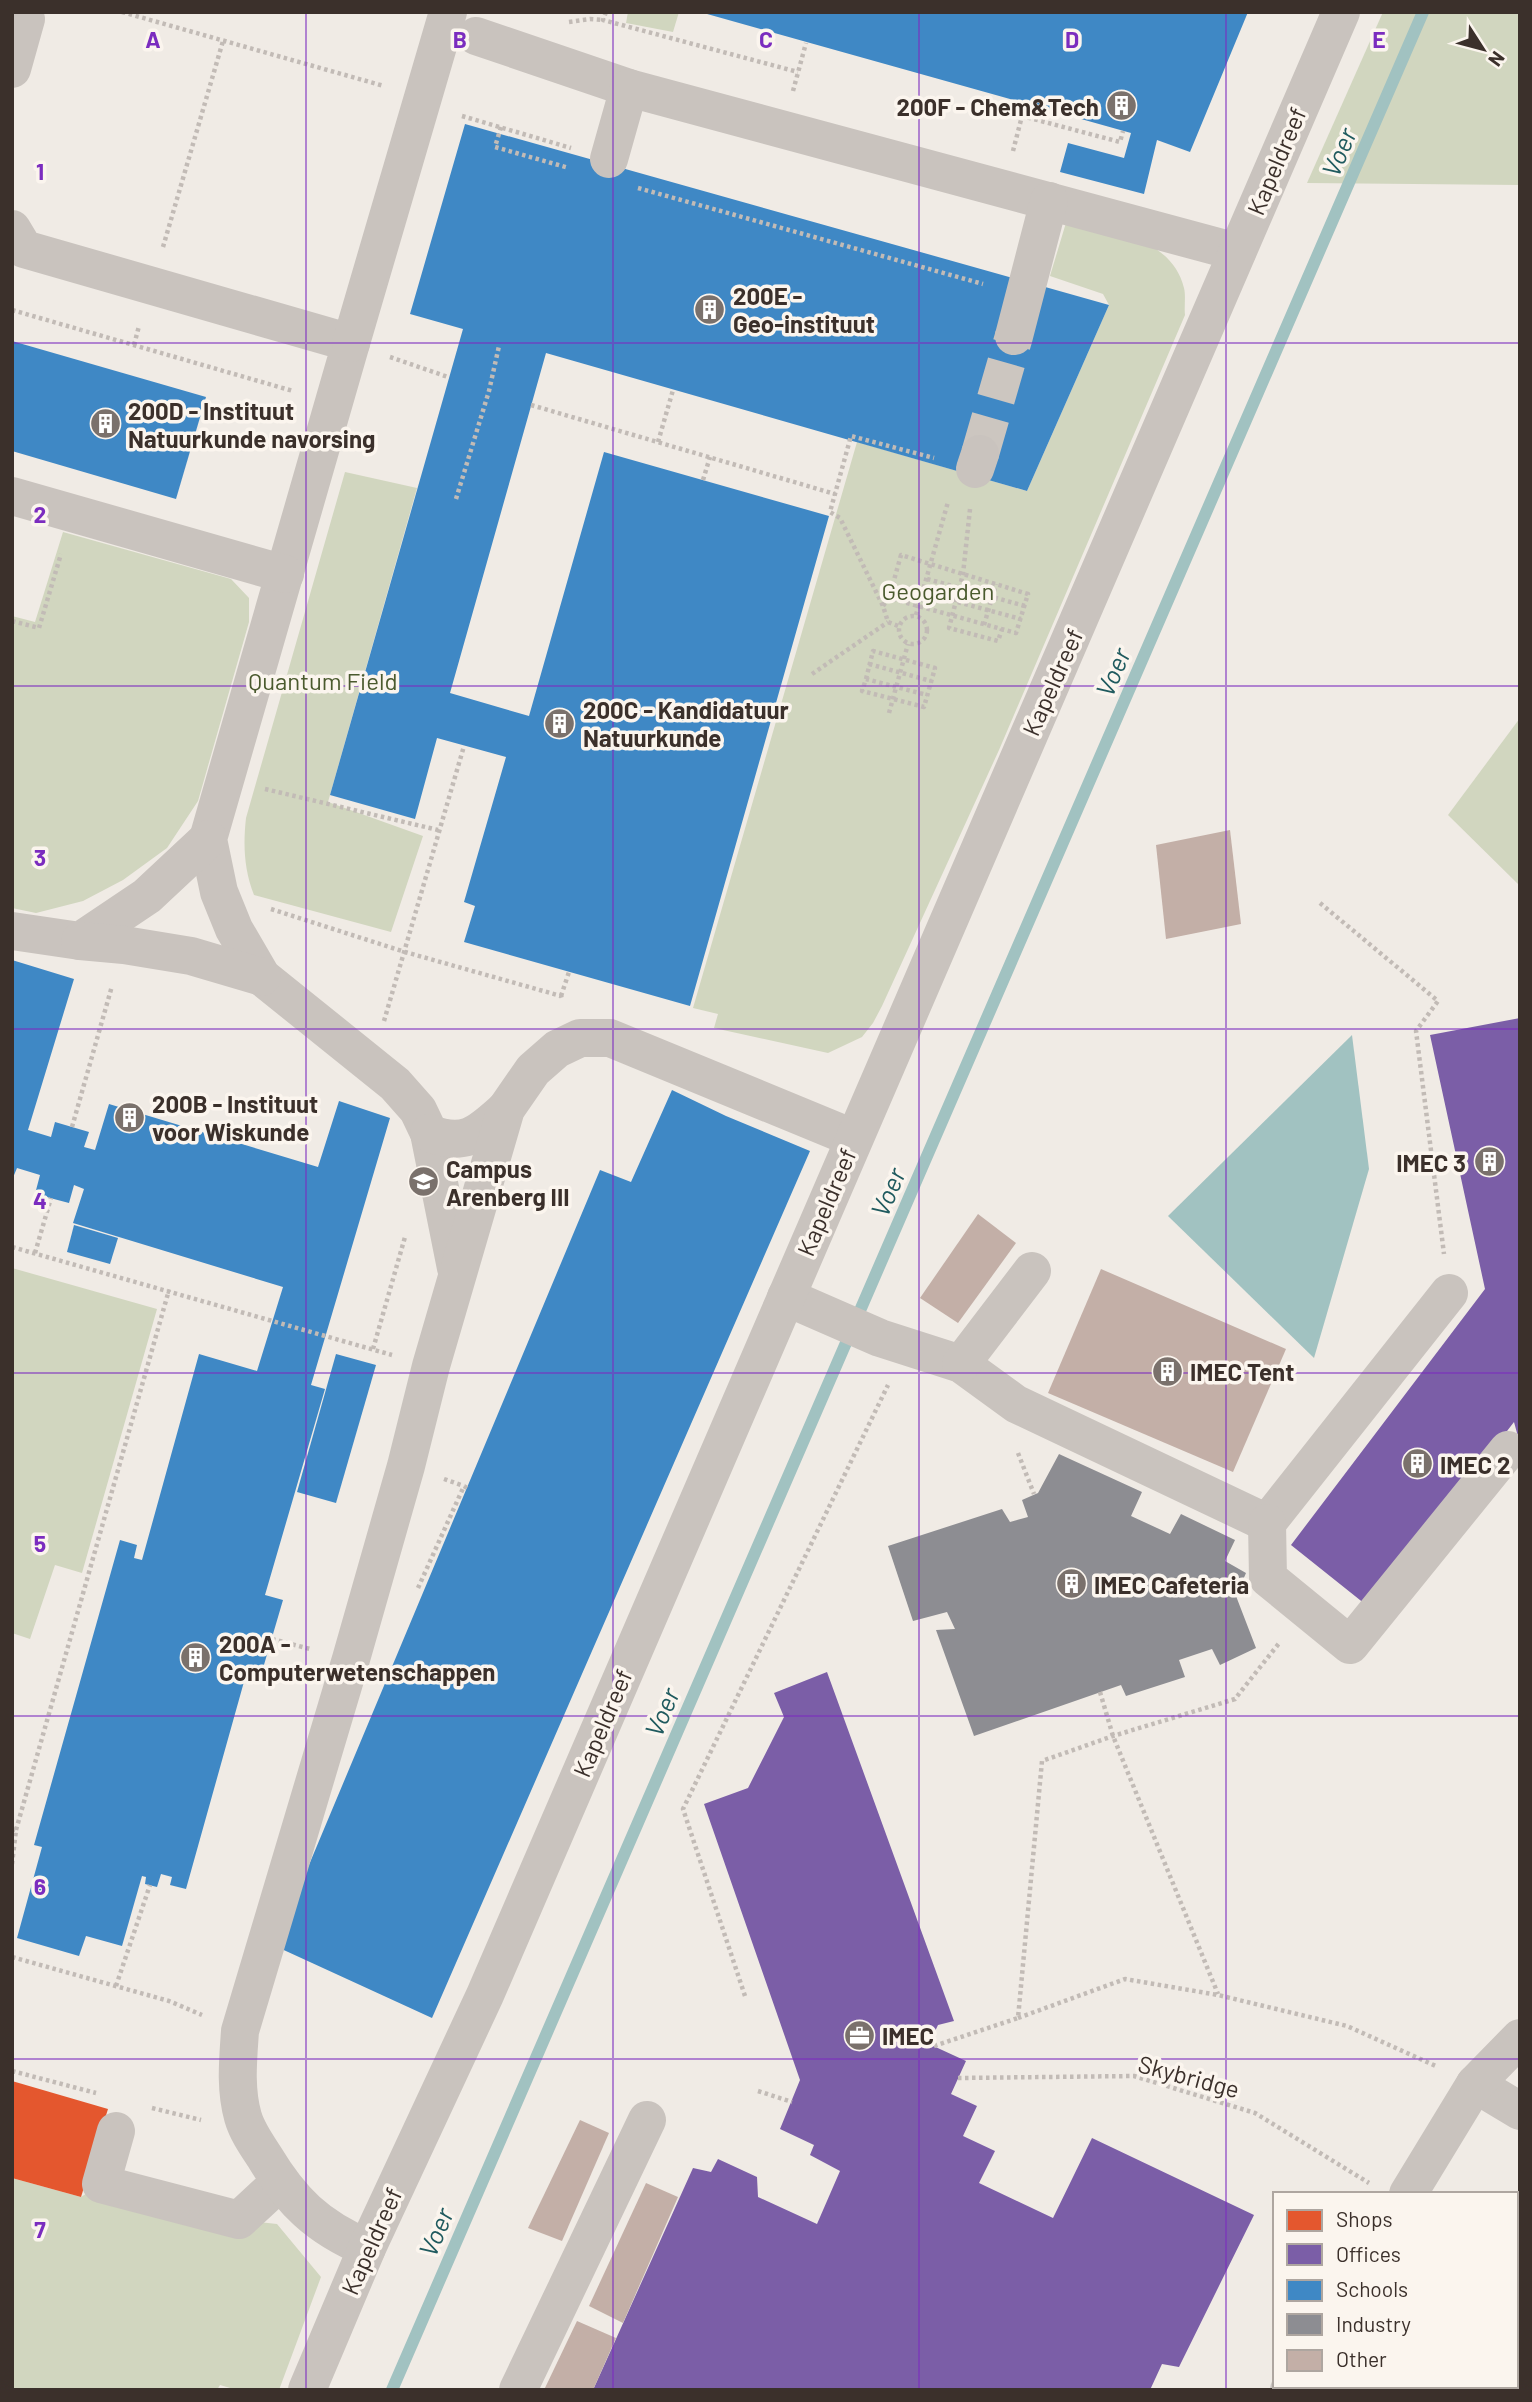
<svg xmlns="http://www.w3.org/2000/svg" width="1532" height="2402" font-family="Barlow,sans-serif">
  <rect width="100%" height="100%" fill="#f0ebe5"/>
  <g fill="#d1d6bf">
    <path d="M628,12H679L673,32L626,23Z"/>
    <path d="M1383,12H1520V185L1307,183Z"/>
    <path d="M1068,216C1110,230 1172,238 1184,288C1186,296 1184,307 1185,315L999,750L882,1006L873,1023L862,1037L828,1053L714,1028L718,1014L693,1008L857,442L1027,491L1109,305L1103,294L1050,276Z"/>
    <path d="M345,472L417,488L328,802L423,836L391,932L254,895C244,870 243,845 246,818Z"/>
    <path d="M63,532L231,579L249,598V622L198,801L167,848L123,880L83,901L36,913L12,908V616L35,622Z"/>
    <path d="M1520,718V886L1448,815Z"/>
    <path d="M12,1268L157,1309L82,1573L55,1565L30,1639L12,1633Z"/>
    <path d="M12,2178L81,2197L101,2184L239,2220L277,2224L321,2277L279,2390H237L220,2385L217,2390H12Z"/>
  </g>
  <path fill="#a1c2c1" d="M1352,1035L1369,1169L1314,1358L1168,1216Z"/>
  <path fill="#e4572e" d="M12,2081L108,2109L81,2197L12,2178Z"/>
  <g fill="#7b5ea7">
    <path d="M1520,1018V1444L1514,1422L1370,1608L1291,1545L1485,1289L1430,1035Z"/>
    <path d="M827,1672L954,2021L938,2025L929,2044L966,2061L951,2094L977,2106L963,2136L995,2151L979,2183L1053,2218L1092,2138L1254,2215L1179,2367L1162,2364L1150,2390H593L693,2168L711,2172L718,2159L757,2177L758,2197L817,2224L840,2171L810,2155L814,2145L780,2129L800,2080L704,1804L748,1788L784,1717L774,1693Z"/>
    <path d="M1520,2305V2390H1469L1471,2386H1516V2311Z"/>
  </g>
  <g fill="#3f88c5">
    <path d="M700,12H1248L1190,152L1157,140L1144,194L1060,172L1068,143L1124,158L1131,133Z"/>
    <path d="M465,124L1109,305L1027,491L546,353L450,693L529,716L604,452L829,516L690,1006L464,942L475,906L464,902L506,757L437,738L415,819L330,795L463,329L410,314Z"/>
    <path d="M12,341L206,397L176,499L12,451Z"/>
    <path d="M12,960L74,979L28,1130L51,1137L55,1122L89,1132L84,1147L95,1150L109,1104L318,1167L339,1101L390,1118L311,1385L325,1389L265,1595L283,1600L261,1675L247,1671L186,1889L170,1885L172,1877L161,1874L157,1887L145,1884L146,1877L142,1876L122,1946L86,1936L79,1956L17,1938L42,1847L34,1845L120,1540L137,1545L134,1558L142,1560L199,1354L257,1371L283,1287L73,1223L84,1189L74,1185L69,1203L35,1194L40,1175L17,1168L12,1180Z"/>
    <path d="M672,1090L726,1116L810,1151L432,2018L275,1946L600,1170L631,1182Z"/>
    <path d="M74,1225L118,1238L110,1264L67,1252Z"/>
    <path d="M336,1354L376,1365L336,1503L297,1492Z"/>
  </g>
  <path fill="#8d8d92" d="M1059,1454L1142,1492L1131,1516L1170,1534L1181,1514L1235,1540L1225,1561L1246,1573L1236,1596L1256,1648L1220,1665L1212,1649L1179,1660L1185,1677L1126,1696L1121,1685L974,1736L936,1630L955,1629L947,1612L913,1621L888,1546L1002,1509L1010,1522L1028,1517L1022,1500L1038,1493Z"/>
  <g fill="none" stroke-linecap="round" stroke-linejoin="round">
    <path stroke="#a1c2c1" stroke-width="12" d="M392,2390L1423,12"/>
  </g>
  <g fill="#c3afa7">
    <path d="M1230,830L1241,924L1166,939L1156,845Z"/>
    <path d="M978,1214L1016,1243L958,1323L920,1298Z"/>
    <path d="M1101,1269L1286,1349L1233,1472L1048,1393Z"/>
    <path d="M580,2120L609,2133L562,2241L528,2228Z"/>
    <path d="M646,2183L678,2197L623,2323L589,2306Z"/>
    <path d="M577,2321L616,2338L593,2390H544Z"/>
  </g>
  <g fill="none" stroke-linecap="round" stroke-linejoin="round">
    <path stroke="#ccc6c0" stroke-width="38" stroke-dasharray="38 19" stroke-linecap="butt" d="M980,454L1014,336"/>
    <g stroke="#c2bbb6" stroke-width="4.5" stroke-dasharray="3.5 3.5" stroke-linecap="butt">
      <path d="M122,12L384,86"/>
      <path d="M606,12L603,20L798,72"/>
      <path d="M569,22L590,19L603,20"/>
      <path d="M793,91L806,43"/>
      <path d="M462,116L571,148"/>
      <path d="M501,127L495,147L569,168"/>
      <path d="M1013,151L1022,116L1120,142L1123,131"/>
      <path d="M638,188L983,284"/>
      <path d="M163,247L223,41"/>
      <path d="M12,310L293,391"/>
      <path d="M134,345L139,326"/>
      <path d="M390,357L448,377"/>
      <path d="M531,405L835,494"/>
      <path d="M658,442L673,390"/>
      <path d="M703,480L710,457"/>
      <path d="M456,499L489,391L499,346"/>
      <path d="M970,509L963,574L949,628L998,641L1002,629"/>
      <path d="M927,579L1025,606"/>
      <path d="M924,593L1021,619"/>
      <path d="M883,606L889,598L1016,633L1028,594L901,555L889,598"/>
      <path d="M916,615L948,502"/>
      <circle cx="913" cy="630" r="14"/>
      <path d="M12,621L39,628L61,554"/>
      <path d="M984,625L996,584"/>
      <path d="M898,626L888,622L883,606L840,518L830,512L851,436L934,458"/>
      <path d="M869,664L931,681"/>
      <path d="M812,674L888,622"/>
      <path d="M866,679L873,651L935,668L924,707L862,691L866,679L927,695"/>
      <path d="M889,713L908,644"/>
      <path d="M265,789L438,830"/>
      <path d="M1320,903L1438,1001L1416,1031L1444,1254"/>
      <path d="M271,909L405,952L561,996L562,999"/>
      <path d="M561,996L569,972"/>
      <path d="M384,1021L464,746"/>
      <path d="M72,1127L112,986"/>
      <path d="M12,1247L392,1355"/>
      <path d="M35,1253L51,1198"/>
      <path d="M373,1349L405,1237"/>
      <path d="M1018,1453L1034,1494"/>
      <path d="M444,1479L464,1486"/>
      <path d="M418,1588L464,1486L467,1488"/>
      <path d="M272,1639L310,1649"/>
      <path d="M1100,1692L1113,1736L1218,1994"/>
      <path d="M12,1829L16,1830L12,1864"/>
      <path d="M16,1830L169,1290"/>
      <path d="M12,1957L169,2001L202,2015"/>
      <path d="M116,1986L150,1885"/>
      <path d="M745,1996L683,1809L888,1385"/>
      <path d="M1018,2018L1125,1979L1218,1995L1347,2026L1438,2067"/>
      <path d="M934,2046L1018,2018L1042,1761L1113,1736L1235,1699L1280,1642"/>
      <path d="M12,2071L96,2093"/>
      <path d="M958,2078L1134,2076L1255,2113L1369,2183"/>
      <path d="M758,2091L792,2102"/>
      <path d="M152,2108L201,2120"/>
      <path d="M1516,2273L1520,2276"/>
    </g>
    <g stroke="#c9c3be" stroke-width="38">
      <path d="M476,36L629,88"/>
      <path d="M12,69L26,19"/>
      <path d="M609,159L629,88L1237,252"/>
      <path d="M12,229L24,249L351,343L208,839L219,892L234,929L262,977L395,1084L418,1110L429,1133L456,1268"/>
      <path d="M1014,336L1049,201"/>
      <path d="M351,343L448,12"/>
      <path d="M975,469L980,454"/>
      <path d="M12,496L285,574"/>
      <path d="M12,931L80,941L147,896L208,839"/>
      <path d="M80,941L124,945L191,956L262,977"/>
      <path d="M429,1133C466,1148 480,1132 506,1109"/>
      <path d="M786,1297L880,1338L961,1364L1016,1404L1267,1523L1449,1293"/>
      <path d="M961,1364L1032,1271"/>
      <path d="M1267,1523L1268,1578L1350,1645L1508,1450"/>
      <path d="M1475,2084L1520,2111"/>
      <path d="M116,2131L101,2184L239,2220L280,2182"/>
      <path d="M1408,2194L1475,2084L1520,2038"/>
      <path d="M367,2248C317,2227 291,2201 264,2156C256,2144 247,2131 243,2117C235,2089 238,2060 240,2031L351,1659L406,1466L431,1366L506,1109L533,1070L557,1049L580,1038H610L853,1138"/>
      <path d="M307,2390L367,2248L485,1995L1341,12"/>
      <path d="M518,2390L647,2120"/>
      <path d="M1289,2390L1291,2386"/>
    </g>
  </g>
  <path fill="none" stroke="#7b2cbf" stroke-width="2" stroke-opacity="0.55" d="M306,12V2390M613,12V2390M919,12V2390M1226,12V2390M12,343H1520M12,686H1520M12,1029H1520M12,1373H1520M12,1716H1520M12,2059H1520"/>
  <defs>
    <symbol id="building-disc" viewBox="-11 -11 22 22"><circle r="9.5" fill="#7a716c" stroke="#fbf5ee"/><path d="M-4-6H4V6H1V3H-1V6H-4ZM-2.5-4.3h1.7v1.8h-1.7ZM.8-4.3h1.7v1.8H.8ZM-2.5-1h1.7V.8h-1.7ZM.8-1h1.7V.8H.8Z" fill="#fff"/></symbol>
    <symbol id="university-disc" viewBox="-11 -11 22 22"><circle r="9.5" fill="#7a716c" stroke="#fbf5ee"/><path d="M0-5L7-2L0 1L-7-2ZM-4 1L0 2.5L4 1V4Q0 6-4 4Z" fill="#fff"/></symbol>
    <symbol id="office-disc" viewBox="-11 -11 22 22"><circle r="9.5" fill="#7a716c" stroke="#fbf5ee"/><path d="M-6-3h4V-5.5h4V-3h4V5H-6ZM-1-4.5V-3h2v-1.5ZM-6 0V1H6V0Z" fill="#fff"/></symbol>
  </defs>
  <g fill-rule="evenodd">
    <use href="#building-disc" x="1104" y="88" width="35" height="35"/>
    <use href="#building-disc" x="692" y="292" width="35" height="35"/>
    <use href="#building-disc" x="88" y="406" width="35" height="35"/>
    <use href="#building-disc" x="542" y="706" width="35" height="35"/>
    <use href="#building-disc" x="112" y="1100" width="35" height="35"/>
    <use href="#building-disc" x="1472" y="1144" width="35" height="35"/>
    <use href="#university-disc" x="406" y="1164" width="35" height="35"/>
    <use href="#building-disc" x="1150" y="1354" width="35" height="35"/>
    <use href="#building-disc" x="1400" y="1446" width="35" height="35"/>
    <use href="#building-disc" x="1054" y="1566" width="35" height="35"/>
    <use href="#building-disc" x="178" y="1640" width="35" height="35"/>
    <use href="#office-disc" x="842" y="2018" width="35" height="35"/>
  </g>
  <g text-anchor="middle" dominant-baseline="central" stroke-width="7" stroke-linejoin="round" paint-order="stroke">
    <g font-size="24" font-weight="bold" fill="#3b302b" stroke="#fbf5ee" text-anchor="start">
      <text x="1099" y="106" text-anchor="end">200F - Chem&amp;Tech</text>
      <text x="733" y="295">200E -<tspan x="733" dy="28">Geo-instituut</tspan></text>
      <text x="128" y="410">200D - Instituut<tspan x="128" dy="28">Natuurkunde navorsing</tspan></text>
      <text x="583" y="709">200C - Kandidatuur<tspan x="583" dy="28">Natuurkunde</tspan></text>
      <text x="152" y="1103">200B - Instituut<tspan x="152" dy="28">voor Wiskunde</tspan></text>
      <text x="1466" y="1162" text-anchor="end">IMEC 3</text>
      <text x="446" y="1168">Campus<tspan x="446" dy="28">Arenberg III</tspan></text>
      <text x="1190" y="1371">IMEC Tent</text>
      <text x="1440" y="1464">IMEC 2</text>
      <text x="1094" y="1584">IMEC Cafeteria</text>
      <text x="219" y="1643">200A -<tspan x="219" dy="28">Computerwetenschappen</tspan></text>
      <text x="882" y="2035">IMEC</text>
    </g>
    <g font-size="24" fill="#3b302b" stroke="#fbf5ee">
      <text transform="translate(1276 161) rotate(-67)">Kapeldreef</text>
      <text transform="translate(1052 682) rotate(-66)">Kapeldreef</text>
      <text transform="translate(826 1202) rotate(-67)">Kapeldreef</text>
      <text transform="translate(602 1723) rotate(-67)">Kapeldreef</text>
      <text transform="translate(1189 2076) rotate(15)">Skybridge</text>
      <text transform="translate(371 2241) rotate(-66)">Kapeldreef</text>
    </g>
    <g font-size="24" fill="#4a5a2e" stroke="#fbf5ee">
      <text x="938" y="590">Geogarden</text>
      <text x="323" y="680">Quantum Field</text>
    </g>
    <g font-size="26" font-style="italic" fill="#1f5a5e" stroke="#fbf5ee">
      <text transform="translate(1338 152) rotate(-67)">Voer</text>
      <text transform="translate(1112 672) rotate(-67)">Voer</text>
      <text transform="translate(887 1192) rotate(-67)">Voer</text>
      <text transform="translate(661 1712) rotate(-67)">Voer</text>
      <text transform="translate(435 2232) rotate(-67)">Voer</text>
    </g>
  </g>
  <g font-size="23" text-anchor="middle" font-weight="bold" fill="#7b2cbf" stroke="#fbf5ee" stroke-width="7" stroke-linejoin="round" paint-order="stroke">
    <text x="153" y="48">A</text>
    <text x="460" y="48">B</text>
    <text x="766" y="48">C</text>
    <text x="1072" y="48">D</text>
    <text x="1379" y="48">E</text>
    <text x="40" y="180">1</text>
    <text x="40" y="523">2</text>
    <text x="40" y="866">3</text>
    <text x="40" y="1209">4</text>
    <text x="40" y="1552">5</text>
    <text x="40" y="1895">6</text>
    <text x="40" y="2238">7</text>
  </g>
  <rect width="1532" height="2402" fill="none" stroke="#3b302b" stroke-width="28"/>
  <rect x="1273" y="2192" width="245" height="196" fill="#fbf5ee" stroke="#aea6a0" stroke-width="2"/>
  <rect x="1287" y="2210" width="35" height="21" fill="#e4572e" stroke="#aea6a0" stroke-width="2"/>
  <text x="1336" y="2227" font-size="21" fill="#3b302b">Shops</text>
  <rect x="1287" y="2244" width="35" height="21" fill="#7b5ea7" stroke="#aea6a0" stroke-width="2"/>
  <text x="1336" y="2262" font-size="21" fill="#3b302b">Offices</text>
  <rect x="1287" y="2280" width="35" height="21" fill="#3f88c5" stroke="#aea6a0" stroke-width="2"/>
  <text x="1336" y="2297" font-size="21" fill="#3b302b">Schools</text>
  <rect x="1287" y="2314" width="35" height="21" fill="#8d8d92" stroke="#aea6a0" stroke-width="2"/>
  <text x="1336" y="2332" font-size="21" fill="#3b302b">Industry</text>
  <rect x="1287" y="2350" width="35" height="21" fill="#c3afa7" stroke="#aea6a0" stroke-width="2"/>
  <text x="1336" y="2367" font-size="21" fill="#3b302b">Other</text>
  <g transform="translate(1483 49) rotate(126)" stroke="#fbf5ee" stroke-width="5" paint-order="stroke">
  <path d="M0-5L12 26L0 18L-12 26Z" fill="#3b302b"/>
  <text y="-10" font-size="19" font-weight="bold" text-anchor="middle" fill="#3b302b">N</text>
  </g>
</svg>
